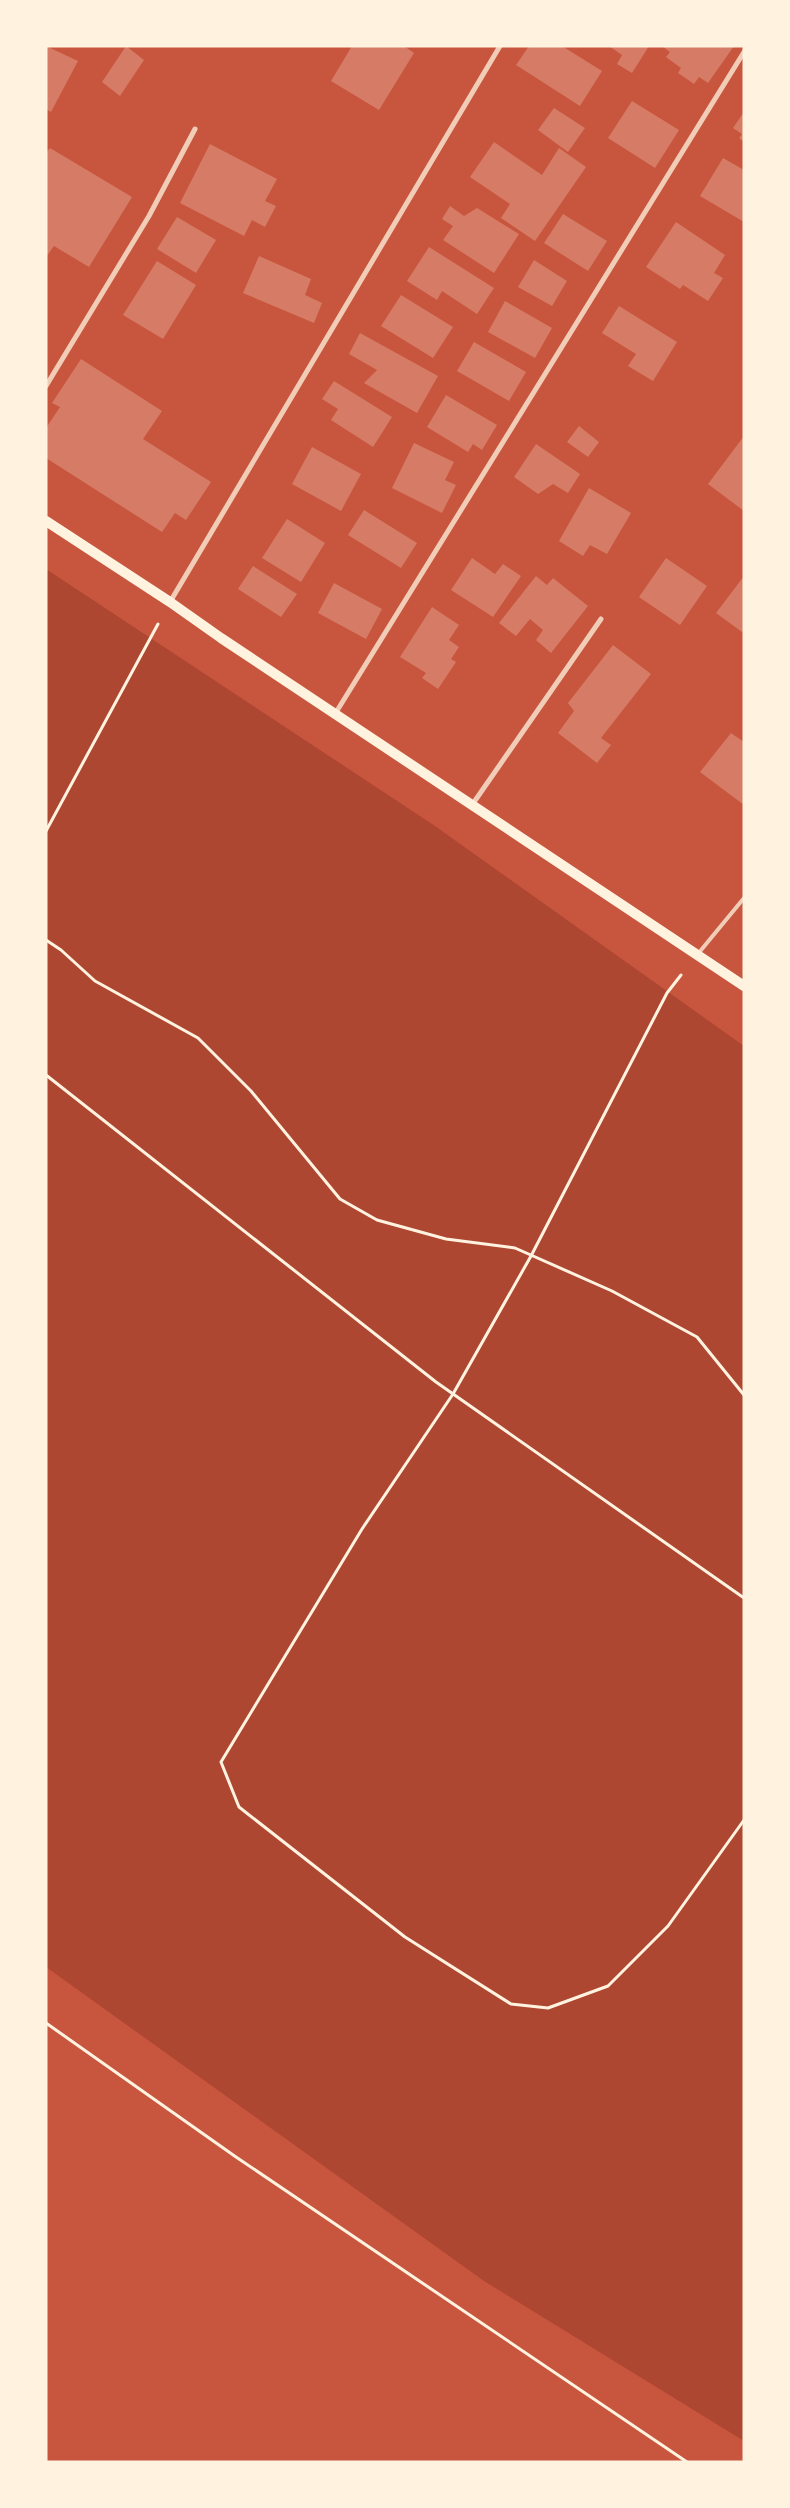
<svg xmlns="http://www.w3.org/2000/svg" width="790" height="2508" font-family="'DejaVu Sans',sans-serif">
  <rect width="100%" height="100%" fill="#c8553d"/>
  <path fill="#ae4732" d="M46,569L435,826L744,1046V2441L484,2281L46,1967Z"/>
  <g fill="#d67c66">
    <path d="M46,46L78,61L51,112L46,109Z"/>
    <path d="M126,46L144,60L120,96L102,82Z"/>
    <path d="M352,46H404L414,53L379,110L331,81Z"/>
    <path d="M529,46H562L602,71L580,106L516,65Z"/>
    <path d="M609,46H649L632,73L617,64L622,55Z"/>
    <path d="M662,46H734L708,83L699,77L694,84L678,73L681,68L666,57L670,52Z"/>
    <path d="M632,101L679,130L655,168L608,138Z"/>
    <path d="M554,108L585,128L568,152L538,130Z"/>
    <path d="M744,112V142L739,138L742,134L733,128Z"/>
    <path d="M494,142L542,175L559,148L586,167L535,241L501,218L510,204L470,177Z"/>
    <path d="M210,144L277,179L265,201L276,206L265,227L252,220L244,236L180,203Z"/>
    <path d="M50,148L132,197L89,267L54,246L46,257V153Z"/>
    <path d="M723,158L744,170V222L700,196Z"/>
    <path d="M450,206L464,216L477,208L519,234L494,273L443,240L453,226L442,219Z"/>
    <path d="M563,214L607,241L588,271L544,243Z"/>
    <path d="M177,217L216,240L196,273L157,249Z"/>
    <path d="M676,222L725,255L714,273L723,278L708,301L683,285L680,289L646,267Z"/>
    <path d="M429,247L494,288L477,314L442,291L437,300L407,281Z"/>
    <path d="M259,256L311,279L305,295L322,303L314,323L243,293Z"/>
    <path d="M534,260L567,281L552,306L518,287Z"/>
    <path d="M157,261L196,285L163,339L123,315Z"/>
    <path d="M401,295L453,327L433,358L381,326Z"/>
    <path d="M505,301L552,328L535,358L488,332Z"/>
    <path d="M619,306L677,342L653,381L628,366L636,354L602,333Z"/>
    <path d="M360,333L438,376L417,413L364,383L377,370L349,354Z"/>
    <path d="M474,342L526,372L509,401L457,371Z"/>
    <path d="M81,359L162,411L143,439L211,482L186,520L175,513L162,532L46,458V428L60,407L52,403Z"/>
    <path d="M334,381L392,417L373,447L331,420L338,409L322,399Z"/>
    <path d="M446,395L497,425L482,450L473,444L468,452L427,427Z"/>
    <path d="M579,426L599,442L588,457L567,442Z"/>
    <path d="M744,436V511L708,484Z"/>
    <path d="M414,443L454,462L445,480L456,485L442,513L392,488Z"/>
    <path d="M536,444L580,474L568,493L553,484L538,494L514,477Z"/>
    <path d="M312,447L361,474L341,511L292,484Z"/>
    <path d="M589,488L631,513L607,554L590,545L583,556L559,541Z"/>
    <path d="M364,510L417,543L401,568L348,535Z"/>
    <path d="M287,519L325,543L301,582L262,558Z"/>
    <path d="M472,558L495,574L503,564L521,576L493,617L451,590Z"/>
    <path d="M666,558L707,586L680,625L639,597Z"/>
    <path d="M253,566L297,594L281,617L238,589Z"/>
    <path d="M536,576L547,585L553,578L588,606L551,653L536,640L543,630L530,619L516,636L499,623Z"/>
    <path d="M744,576V630L742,632L716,613Z"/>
    <path d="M334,583L382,609L366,639L318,613Z"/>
    <path d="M432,607L459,625L449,640L459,647L451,659L456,662L438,689L422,678L426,673L400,657Z"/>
    <path d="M613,645L651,674L601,738L611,745L597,763L558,733L574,711L568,703Z"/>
    <path d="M731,733L744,742V805L700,772Z"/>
  </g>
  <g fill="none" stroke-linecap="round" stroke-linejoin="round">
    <g stroke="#fff3e0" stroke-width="3">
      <path d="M46,831L158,624"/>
      <path d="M46,940L61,950L95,981L198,1038L251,1091L340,1199L377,1220L446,1239L515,1248L612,1291L697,1337L744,1395"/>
      <path d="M681,975L667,993L531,1256L453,1394L362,1529L221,1762L239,1807L405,1937L511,2004L548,2008L608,1986L668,1926L744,1820"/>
      <path d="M46,1075L436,1382L744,1598"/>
      <path d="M46,2023L236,2157L687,2462"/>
    </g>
    <path stroke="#f1ccb7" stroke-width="4" d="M697,955L744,898"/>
    <g stroke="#f1ccb7" stroke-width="5">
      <path d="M46,386L149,216L195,129"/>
      <path d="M170,602L500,46"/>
      <path d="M335,714L744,52"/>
      <path d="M472,805L601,619"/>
    </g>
    <path stroke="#fff3e0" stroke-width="10" d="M46,521L170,602L221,638L744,986"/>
  </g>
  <rect width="790" height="2508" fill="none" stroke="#fff3e0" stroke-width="95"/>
</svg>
